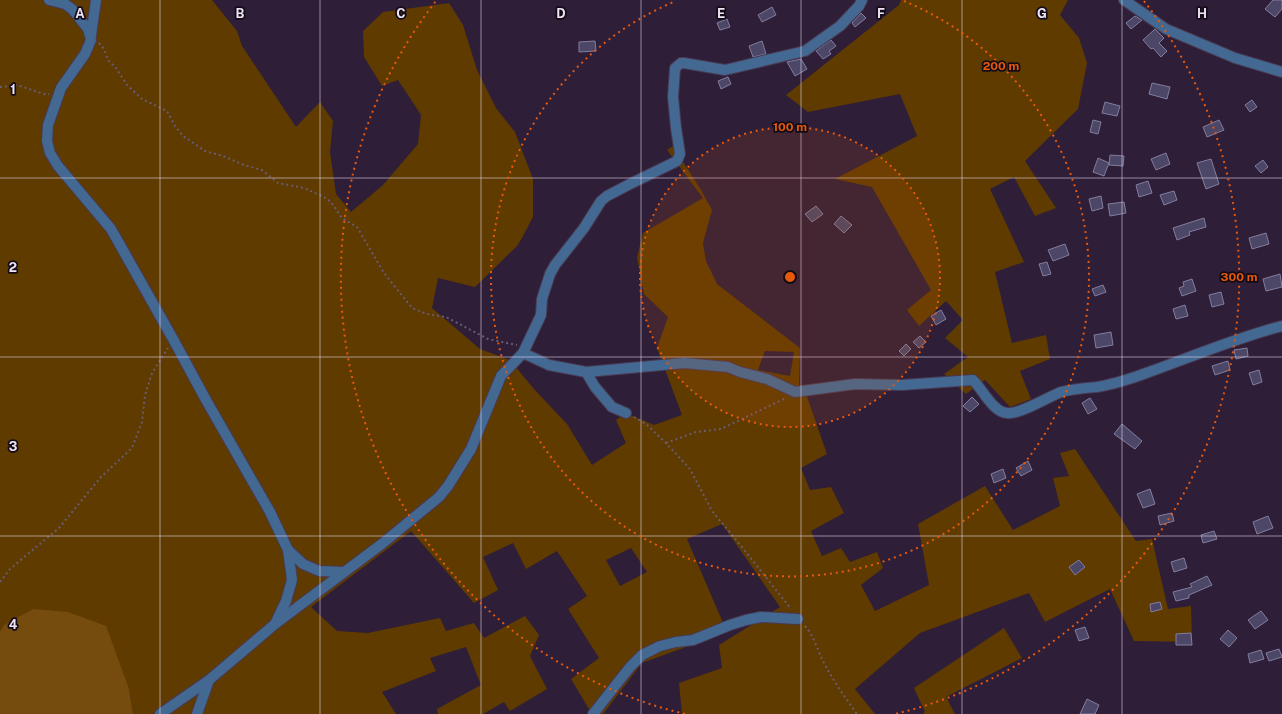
<svg xmlns="http://www.w3.org/2000/svg" width="1282" height="714" font-family="'Public Sans',sans-serif">
  <rect width="100%" height="100%" fill="#2e1e38"/>
  <g fill="#5f3b00" fill-rule="evenodd">
    <path d="M0,0H212L237,31L242,46L296,127L320,102L333,121L330,152L336,194L351,212L383,185L418,144L421,115L398,80L382,86L364,57L363,31L383,12L449,3L463,25L477,70L496,108L515,132L533,179V217L522,238L517,246L475,287L438,278L432,308L480,349L510,360L534,389L567,424L592,465L626,443L616,420L626,413L654,425L682,415L657,348L668,317L644,294L637,257L643,233L703,198L667,150L673,146L701,190L712,210L703,243L706,261L717,284L800,348L799,387L805,391L827,454L801,468L810,490L831,487L844,513L811,531L822,556L841,548L850,562L877,552L883,568L861,585L875,611L929,585L918,524L985,486L1013,530L1060,506L1053,478L1069,476L1060,453L1075,449L1136,541L1152,539L1168,609L1191,606L1192,642L1134,641L1110,589L1045,622L1029,593L920,633L855,689L875,714H682L679,683L722,668L719,645L780,607L722,524L687,539L727,632L642,663L603,714H592L571,679L599,658L568,609L587,596L557,551L526,569L513,543L483,557L498,590L474,603L411,531L311,607L337,631L368,633L440,618L446,631L474,623L484,638L525,616L539,635L530,656L547,689L510,711L504,702L483,714H438L437,709L481,685L466,647L430,658L436,671L382,692L396,714H133L129,689L4,625L0,631ZM765,351L794,352L790,376L758,370ZM631,548L647,572L620,586L606,560Z"/>
    <path d="M901,0H1068L1060,15L1079,38L1087,63L1078,109L1025,161L1056,208L1035,216L1014,177L990,189L1024,262L995,272L1012,343L1046,335L1050,359L1020,371L1031,399L1010,407L985,380L966,394L944,374L968,357L945,338L963,320L946,301L919,326L907,310L931,290L872,187L835,179L917,136L900,94L808,112L786,95L899,5Z"/>
    <path d="M1004,628L1022,658L946,697L955,714H923L925,712L914,688Z"/>
  </g>
  <path fill="#754c0e" d="M33,609L68,612L106,626L129,689L133,714H0V631L4,625Z"/>
  <g fill="#4c4766" stroke="#837d9f">
    <path d="M1273,0H1282V9L1275,17L1265,9Z"/>
    <path d="M772,7L776,15L762,22L758,15Z"/>
    <path d="M861,13L866,18L855,27L852,23Z"/>
    <path d="M1135,16L1142,20L1131,29L1126,23Z"/>
    <path d="M727,19L730,27L720,30L717,23Z"/>
    <path d="M1155,29L1164,38L1159,43L1167,51L1161,57L1153,48L1151,49L1143,40Z"/>
    <path d="M831,40L836,46L829,51L831,54L823,59L816,51Z"/>
    <path d="M595,41L596,51L579,52V42Z"/>
    <path d="M762,41L766,54L753,57L749,46Z"/>
    <path d="M801,59L807,69L795,76L787,62Z"/>
    <path d="M728,77L731,84L721,89L718,81Z"/>
    <path d="M1152,83L1170,87L1167,99L1149,94Z"/>
    <path d="M1252,100L1257,107L1250,112L1245,105Z"/>
    <path d="M1105,102L1120,106L1117,116L1102,113Z"/>
    <path d="M1093,120L1101,122L1098,134L1090,132Z"/>
    <path d="M1219,120L1224,130L1207,137L1203,127Z"/>
    <path d="M1166,153L1170,164L1156,170L1151,159Z"/>
    <path d="M1110,155L1124,156L1123,166L1109,165Z"/>
    <path d="M1098,158L1109,163L1104,176L1093,172Z"/>
    <path d="M1211,159L1219,184L1206,189L1197,163Z"/>
    <path d="M1263,160L1268,167L1261,173L1255,166Z"/>
    <path d="M1148,181L1152,193L1139,197L1136,185Z"/>
    <path d="M1174,191L1177,200L1164,205L1160,195Z"/>
    <path d="M1101,196L1103,208L1092,211L1089,199Z"/>
    <path d="M1124,202L1126,213L1110,216L1108,204Z"/>
    <path d="M816,206L823,214L812,222L805,214Z"/>
    <path d="M841,216L852,225L844,233L834,224Z"/>
    <path d="M1204,218L1206,227L1189,232L1190,235L1177,240L1173,228Z"/>
    <path d="M1266,233L1269,244L1252,249L1249,238Z"/>
    <path d="M1065,244L1069,255L1053,261L1048,250Z"/>
    <path d="M1047,262L1051,274L1043,276L1039,264Z"/>
    <path d="M1280,274L1282,287L1266,291L1263,279Z"/>
    <path d="M1192,279L1196,291L1182,296L1179,288L1184,286L1183,282Z"/>
    <path d="M1103,285L1106,292L1095,296L1092,289Z"/>
    <path d="M1221,292L1224,304L1212,307L1209,295Z"/>
    <path d="M1185,305L1188,316L1176,319L1173,309Z"/>
    <path d="M941,310L946,319L936,325L931,316Z"/>
    <path d="M1111,332L1113,345L1096,348L1094,335Z"/>
    <path d="M920,336L926,342L919,348L913,342Z"/>
    <path d="M906,344L911,349L904,356L899,351Z"/>
    <path d="M1247,348L1248,356L1236,359L1234,350Z"/>
    <path d="M1228,361L1230,370L1215,375L1212,366Z"/>
    <path d="M1259,370L1262,382L1253,385L1249,373Z"/>
    <path d="M972,397L979,404L970,412L963,406Z"/>
    <path d="M1090,398L1097,409L1088,414L1082,403Z"/>
    <path d="M1122,424L1142,441L1135,449L1114,434Z"/>
    <path d="M1028,461L1032,470L1021,476L1016,468Z"/>
    <path d="M1003,469L1006,478L994,483L991,474Z"/>
    <path d="M1150,489L1155,504L1143,508L1137,494Z"/>
    <path d="M1172,513L1174,521L1160,525L1158,516Z"/>
    <path d="M1268,516L1273,528L1257,534L1253,522Z"/>
    <path d="M1214,531L1217,539L1203,543L1201,535Z"/>
    <path d="M1184,558L1187,568L1174,572L1171,562Z"/>
    <path d="M1079,560L1085,567L1075,575L1069,567Z"/>
    <path d="M1207,576L1212,585L1189,595V598L1176,601L1173,592L1192,587L1190,584Z"/>
    <path d="M1160,602L1162,609L1151,612L1150,604Z"/>
    <path d="M1261,611L1268,620L1255,629L1248,620Z"/>
    <path d="M1085,627L1089,638L1079,641L1075,630Z"/>
    <path d="M1228,630L1237,638L1229,647L1220,639Z"/>
    <path d="M1191,633L1192,645H1176V634Z"/>
    <path d="M1279,649L1282,657L1269,661L1266,653Z"/>
    <path d="M1261,650L1264,659L1250,663L1248,654Z"/>
    <path d="M1087,699L1099,705L1095,714H1080Z"/>
  </g>
  <g fill="none" stroke-linecap="round" stroke-linejoin="round">
    <defs>
      <g id="minor">
        <path d="M49,0L65,4L72,9L88,29L91,40L85,54L61,88L48,125L47,141L50,153L58,166L111,229L173,339L206,400L270,512L288,550L292,580L286,601L275,624L209,680L160,714"/>
        <path d="M1124,0L1166,29L1235,58L1282,72"/>
        <path d="M91,36L96,0"/>
        <path d="M523,353L549,365L586,372L684,363L728,367L740,372L767,379L795,392L855,384L902,385L973,380C983,390 993,412 1007,413C1019,415 1048,397 1061,392C1072,389 1085,388 1097,387C1110,385 1123,381 1135,377C1184,360 1232,339 1282,326"/>
        <path d="M586,372L595,387L612,407L626,413"/>
        <path d="M288,550L303,564L319,571L344,572"/>
        <path d="M275,624L383,543L439,497L448,486L471,449L501,376L523,353L541,315L542,299L550,274L555,265L584,228L601,201L607,196L630,184L677,161L680,154L676,128L673,97L675,68L681,63H684L725,70L805,51L840,26L859,6L862,0"/>
        <path d="M197,714L209,680"/>
        <path d="M593,714L630,667L642,655L660,646L676,642L693,640L730,625L746,620L761,617L798,619"/>
      </g>
    </defs>
    <use href="#minor" stroke="#493a53" stroke-width="12"/>
    <g stroke="#695b73" stroke-width="2" stroke-dasharray="2 3" stroke-linecap="butt">
      <path d="M99,43L104,49L108,60L116,68L127,85L142,99L167,111L175,126L183,136L205,151L223,156L244,165L262,170L278,183L304,188L324,197L331,202L342,218L357,227L384,273L412,308L427,314L446,317L488,339L517,345"/>
      <path d="M0,87L17,85L47,95L49,94"/>
      <path d="M634,417L646,424L666,443L690,469L712,511L742,547L791,609"/>
      <path d="M666,443L696,432L721,429L786,398"/>
      <path d="M0,582L10,569L59,528L101,477L132,448L142,422L145,395L152,373L168,348"/>
      <path d="M805,626C813,635 817,648 822,659C832,679 844,696 857,714"/>
    </g>
    <use href="#minor" stroke="#436891" stroke-width="10"/>
  </g>
  <path fill="none" stroke="#eee4f6" stroke-width="1" stroke-opacity="0.55" d="M160,0V714M320,0V714M481,0V714M641,0V714M801,0V714M962,0V714M1122,0V714M0,178H1282M0,357H1282M0,536H1282"/>
  <circle cx="790" cy="277" r="150" fill="#e8590c" fill-opacity=".12"/>
  <g fill="none" stroke="#e8590c" stroke-width="2" stroke-dasharray="2 4">
    <circle cx="790" cy="277" r="150"/>
    <path d="M904 1A299 299 0 1 1 676 1"/>
    <path d="M685 714A449 449 0 0 1 436 1M1144 1A449 449 0 0 1 895 714"/>
  </g>
  <g font-size="13" text-anchor="middle" font-weight="bold" fill="#eee4f6" stroke="#130c17" stroke-width="3.5" stroke-linejoin="round" paint-order="stroke">
    <text x="80" y="18">A</text>
    <text x="240" y="18">B</text>
    <text x="401" y="18">C</text>
    <text x="561" y="18">D</text>
    <text x="721" y="18">E</text>
    <text x="881" y="18">F</text>
    <text x="1042" y="18">G</text>
    <text x="1202" y="18">H</text>
    <text x="13" y="94">1</text>
    <text x="13" y="272">2</text>
    <text x="13" y="451">3</text>
    <text x="13" y="629">4</text>
  </g>
  <circle cx="790" cy="277" r="6" fill="#e8590c" stroke="#130c17" stroke-width="2"/>
  <g font-size="12" text-anchor="middle" font-weight="bold" fill="#e8590c" stroke="#130c17" stroke-width="3.5" stroke-linejoin="round" paint-order="stroke">
    <text x="1001" y="70">200 m</text>
    <text x="790" y="131">100 m</text>
    <text x="1239" y="281">300 m</text>
  </g>
</svg>
